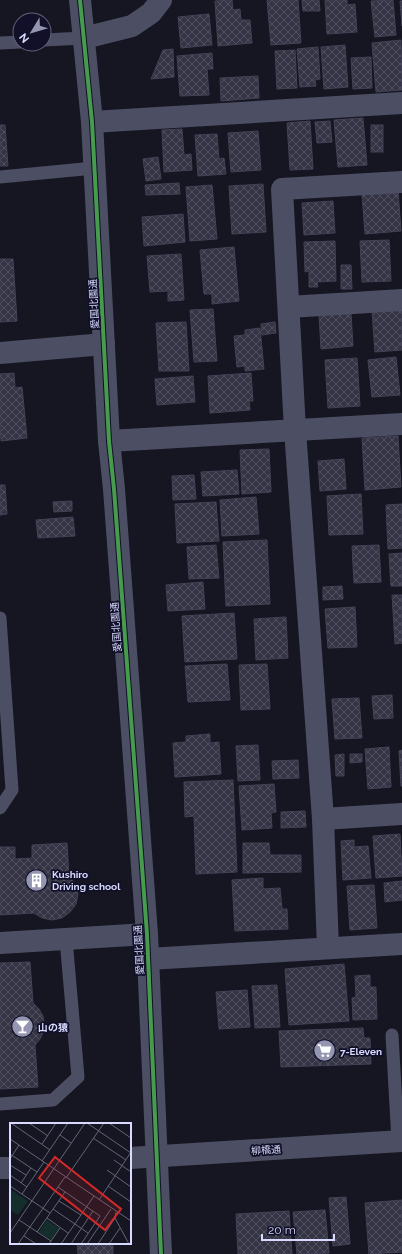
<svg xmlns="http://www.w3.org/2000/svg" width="402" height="1254" font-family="Raleway,'Noto Sans JP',sans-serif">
  <defs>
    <pattern id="building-cross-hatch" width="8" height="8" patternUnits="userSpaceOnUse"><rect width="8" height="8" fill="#343445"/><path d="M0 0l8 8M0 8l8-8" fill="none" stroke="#515161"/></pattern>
  </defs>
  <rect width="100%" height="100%" fill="#161622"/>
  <g fill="url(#building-cross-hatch)" stroke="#424156">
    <path d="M232,0L233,10L240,9L241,20H250L252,43L218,46L215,1Z"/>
    <path d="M267,0H298L301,43L271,45Z"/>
    <path d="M302,0H319L320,11H303Z"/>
    <path d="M325,0H347V5L355,4L357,32L327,34Z"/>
    <path d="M393,0L396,35L375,37L371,1Z"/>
    <path d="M400,1H402V26Z"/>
    <path d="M209,14L212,45L181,48L178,17Z"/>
    <path d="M401,40L402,90L376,92L372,43Z"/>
    <path d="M345,45L348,87L324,89L321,47Z"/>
    <path d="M318,47L320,79L315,80L316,86L300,87L297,49Z"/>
    <path d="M173,49L174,77L151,79L163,50Z"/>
    <path d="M295,50L297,88L277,89L275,51Z"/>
    <path d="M212,53L213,69H207L209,95L180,96L177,56Z"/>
    <path d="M371,57L372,88L353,89L351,58Z"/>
    <path d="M258,76L259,98L221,101L220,78Z"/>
    <path d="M363,118L367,165L338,167L334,120Z"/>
    <path d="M310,121L313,169L290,170L287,123Z"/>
    <path d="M330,121L332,142L317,143L315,122Z"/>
    <path d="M0,125H5L8,166H0Z"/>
    <rect x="371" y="125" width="12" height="27"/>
    <path d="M182,129L184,155L191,154L192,170L164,172L162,130Z"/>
    <path d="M258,131L261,170L231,172L228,133Z"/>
    <path d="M217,134L219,159L224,158L226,174L198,176L195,135Z"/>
    <path d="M158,157L161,179L146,181L143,159Z"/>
    <path d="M179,183L180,194L146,195L145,185Z"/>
    <path d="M263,184L266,232L232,234L229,186Z"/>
    <path d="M212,185L217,239L190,241L186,187Z"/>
    <path d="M398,191L401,231L365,234L362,194Z"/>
    <path d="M333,201L335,233L304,235L302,203Z"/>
    <path d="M183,214L185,242L144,246L142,217Z"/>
    <path d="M389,240L391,281L362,282L360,241Z"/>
    <path d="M335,241L336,281L317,282L318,287H309V271L305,272L304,242Z"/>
    <path d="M234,247L239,301L212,304V294H204L200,250Z"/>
    <path d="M181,254L184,300L168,301V291L150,292L147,256Z"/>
    <path d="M0,259H13L17,321L0,322Z"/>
    <path d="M341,265H351L352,289H341Z"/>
    <path d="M213,309L217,361L194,362L190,310Z"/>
    <path d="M402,309V350L375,352L372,311Z"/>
    <path d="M351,313L353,346L321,349L319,315Z"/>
    <path d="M186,322L189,371H159L156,323Z"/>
    <path d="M275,322L276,333L262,335L261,324Z"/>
    <path d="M260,328L264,369L245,371V366L237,367L234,336L245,335V330Z"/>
    <path d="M396,357L400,395L372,397L368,360Z"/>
    <path d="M357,358L360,406L328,408L325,360Z"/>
    <path d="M14,373L15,388L22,387L27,438L1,441L0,426V374Z"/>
    <path d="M251,373L253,401H249L250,410L210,413L208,376Z"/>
    <path d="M193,376L195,402L157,405L155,379Z"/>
    <path d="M398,436L401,487L365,490L362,438Z"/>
    <path d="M269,449L271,492L242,494L240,450Z"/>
    <path d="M344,459L346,489L320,491L318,461Z"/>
    <path d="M237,470L239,494L203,496L201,472Z"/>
    <path d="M194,475L196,499L173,500L172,476Z"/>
    <path d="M0,485H5L7,514L0,515Z"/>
    <path d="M361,494L363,534L329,535L327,496Z"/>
    <path d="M256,497L259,534L222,536L220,500Z"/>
    <path d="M72,501V511L54,512L53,502Z"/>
    <path d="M216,502L219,541L177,543L175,504Z"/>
    <path d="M402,504V548L388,549L386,505Z"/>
    <path d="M73,517L75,536L38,538L36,520Z"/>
    <path d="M267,540L270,604L226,606L223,542Z"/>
    <path d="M216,545L219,578L189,579L187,547Z"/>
    <path d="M379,545L381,582L354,583L352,546Z"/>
    <path d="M402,553V586H391L389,554Z"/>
    <path d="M203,582L205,609L168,611L166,585Z"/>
    <path d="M342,586L343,599L323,600V587Z"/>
    <path d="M392,595H402V643L395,644Z"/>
    <path d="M355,607L357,647L328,648L325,609Z"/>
    <path d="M234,613L237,659L185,662L182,616Z"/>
    <path d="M286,617L288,658L256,660L254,619Z"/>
    <path d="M227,664L230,700L188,702L185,666Z"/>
    <path d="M267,664L270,709L241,710L239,665Z"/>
    <path d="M392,695L393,718L374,719L372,696Z"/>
    <path d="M359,698L362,738L335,739L332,699Z"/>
    <path d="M210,734V743L219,742L221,774L175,777L173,743L186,742V736Z"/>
    <path d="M258,745L260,780L238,781L236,746Z"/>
    <path d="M389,747L391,787L368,789L365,749Z"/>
    <path d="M402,750V786H401L399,751Z"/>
    <path d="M344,754V776H336L335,755Z"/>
    <path d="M350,754H362V762L350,763Z"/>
    <path d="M298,760L299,778L273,779L272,761Z"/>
    <path d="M233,780L237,872L196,874L194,816L185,817L184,782Z"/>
    <path d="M274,784L276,812L271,813L272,828L242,830L239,786Z"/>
    <path d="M305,811L306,827L281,828V812Z"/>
    <path d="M400,834L402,876L376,878L373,836Z"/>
    <path d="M354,840V847L368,846L371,878L343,880L341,841Z"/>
    <path d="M67,843L69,876L75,884L78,894L76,904L70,912L62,918L52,920L42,918L34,913L0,915V847H15V859L32,858V845Z"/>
    <path d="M243,843H269L270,855H301V872L243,873Z"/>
    <path d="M263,878V889L280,888L282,909H287L288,929L235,931L232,880Z"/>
    <path d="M402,881V900L385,902L384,883Z"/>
    <path d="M374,885L377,928L350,930L347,886Z"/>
    <path d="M30,962L33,1003L39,1009L43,1016L44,1023L43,1032L40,1039L35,1045L38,1087L0,1089V963Z"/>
    <path d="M344,964L349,1021L289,1025L285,969Z"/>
    <path d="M370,975V987H376L377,1019L353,1020L352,998L356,997L355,976Z"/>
    <path d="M277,985L280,1027L255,1028L252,986Z"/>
    <path d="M247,990L250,1027L219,1029L216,992Z"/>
    <path d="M363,1028L364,1038H370L371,1064L281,1067L279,1031Z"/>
    <path d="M346,1197L350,1244L333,1246L329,1198Z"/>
    <path d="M402,1200V1252L369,1254L365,1203Z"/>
    <path d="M325,1210L329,1253L297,1254L293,1212Z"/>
    <path d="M289,1211L292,1254H238L236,1214Z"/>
    <path d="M77,1243H113V1254H78Z"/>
  </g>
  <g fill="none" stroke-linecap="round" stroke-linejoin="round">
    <g stroke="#4c4e63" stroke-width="13">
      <path d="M44,40L84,38"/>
      <path d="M0,43L20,42"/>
      <path d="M0,177L94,168"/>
      <path d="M0,618L12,790L0,808"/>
      <path d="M392,1035L398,1141"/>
      <path d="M0,1104L53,1100L78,1077L66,939"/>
    </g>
    <g stroke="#4c4e63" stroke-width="22">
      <path d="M92,122L402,103"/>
      <path d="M289,307L402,300"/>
      <path d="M0,353L104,344"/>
      <path d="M109,441L402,424"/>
      <path d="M323,819L402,814"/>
      <path d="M0,943L147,934"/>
      <path d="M328,948L323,819L295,430L282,189L402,182"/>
      <path d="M148,959L402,944"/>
    </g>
    <g stroke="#4c4e63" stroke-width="22">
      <path d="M80,0L92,122L109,441L114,489L147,934L161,1254"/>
      <path d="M84,38L132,26L151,13L161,0"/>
      <path d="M130,1158L402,1141"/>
      <path d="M0,1168H11"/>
    </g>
    <defs>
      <path id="cycleway" d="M80,0L92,122L109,441L114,489L147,934L161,1254"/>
    </defs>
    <use href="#cycleway" stroke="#111028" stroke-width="6"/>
    <use href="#cycleway" stroke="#469c4c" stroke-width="4"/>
  </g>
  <defs>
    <symbol id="building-disc" viewBox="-11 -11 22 22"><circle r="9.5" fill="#9495b1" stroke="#111028"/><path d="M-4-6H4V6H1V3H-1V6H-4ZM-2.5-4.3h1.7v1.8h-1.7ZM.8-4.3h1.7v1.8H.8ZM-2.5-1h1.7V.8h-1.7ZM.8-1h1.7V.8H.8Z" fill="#fff"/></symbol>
    <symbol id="bar-disc" viewBox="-11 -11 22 22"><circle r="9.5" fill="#9495b1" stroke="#111028"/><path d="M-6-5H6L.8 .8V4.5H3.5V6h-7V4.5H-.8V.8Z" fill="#fff"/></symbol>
    <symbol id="supermarket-disc" viewBox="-11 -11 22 22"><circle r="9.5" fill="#9495b1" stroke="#111028"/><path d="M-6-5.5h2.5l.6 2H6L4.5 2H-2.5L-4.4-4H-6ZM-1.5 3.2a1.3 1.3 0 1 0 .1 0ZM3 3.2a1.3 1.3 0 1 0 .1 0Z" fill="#fff"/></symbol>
  </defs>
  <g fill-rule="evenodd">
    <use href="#building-disc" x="24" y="868" width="25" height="25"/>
    <use href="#bar-disc" x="10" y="1014" width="25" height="25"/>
    <use href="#supermarket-disc" x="312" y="1038" width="25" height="25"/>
  </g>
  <g text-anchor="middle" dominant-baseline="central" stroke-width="3.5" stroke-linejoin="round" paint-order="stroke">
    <g font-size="10" fill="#d8dafe" stroke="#111028">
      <text transform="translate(94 304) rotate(-93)">愛国北園通</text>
      <text transform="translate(116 627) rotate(-94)">愛国北園通</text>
      <text transform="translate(139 950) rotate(-93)">愛国北園通</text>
      <text transform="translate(266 1150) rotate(-4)">柳橋通</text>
    </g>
    <g font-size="10" font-weight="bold" fill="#d8dafe" stroke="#111028" text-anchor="start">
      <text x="52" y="874">Kushiro<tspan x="52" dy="12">Driving school</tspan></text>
      <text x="38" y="1027">山の猿</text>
      <text x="340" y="1051">7-Eleven</text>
    </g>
  </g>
  <g transform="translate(10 1123)">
    <rect width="121" height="121" fill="#161622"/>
    <path d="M37,97L49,105L41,117L29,109Z" fill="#142e2b"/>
    <path d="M0,66L18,78L8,92L0,87Z" fill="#142e2b"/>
    <path fill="none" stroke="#64647a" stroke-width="1" d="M1,0L40,27M19,0L38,13M77,0L121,30M99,0L121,15M50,12L61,20M83,15L116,37M0,16L121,98M32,21L46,0M0,31L27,49M0,36L9,22M104,37L121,49M32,38L58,0M0,42L16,52M97,47L121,64M0,52L17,64M56,55L94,0M11,60L21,45M0,63L40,90M98,63L121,79M48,64L90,93L71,121M12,71L34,39M89,77L121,29M49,78L71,92M43,86L78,110M106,89L105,95L119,121M37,95L58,110M9,97L41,118M27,109L55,69M0,110L75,0M14,113L26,121M8,121L55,54M39,121L50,105M51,121L84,73M61,121L83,88M77,121L101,86M88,121L105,95M99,121L110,105"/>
    <path fill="#d62828" fill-opacity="0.15" stroke="#d62828" stroke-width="2" d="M45,34L111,86L95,107L29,55Z"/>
    <rect width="121" height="121" fill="none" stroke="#d8dafe" stroke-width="2"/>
  </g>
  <g transform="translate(32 32) rotate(232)"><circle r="19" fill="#111028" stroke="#61617e"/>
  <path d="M0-3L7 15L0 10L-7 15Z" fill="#9495b1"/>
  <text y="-6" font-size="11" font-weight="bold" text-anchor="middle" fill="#d8dafe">N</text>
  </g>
  <path d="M262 1234v6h72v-6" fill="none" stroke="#d8dafe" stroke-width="2"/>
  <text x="268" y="1234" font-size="12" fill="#d8dafe" stroke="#111028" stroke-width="3" paint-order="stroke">20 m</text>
</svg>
